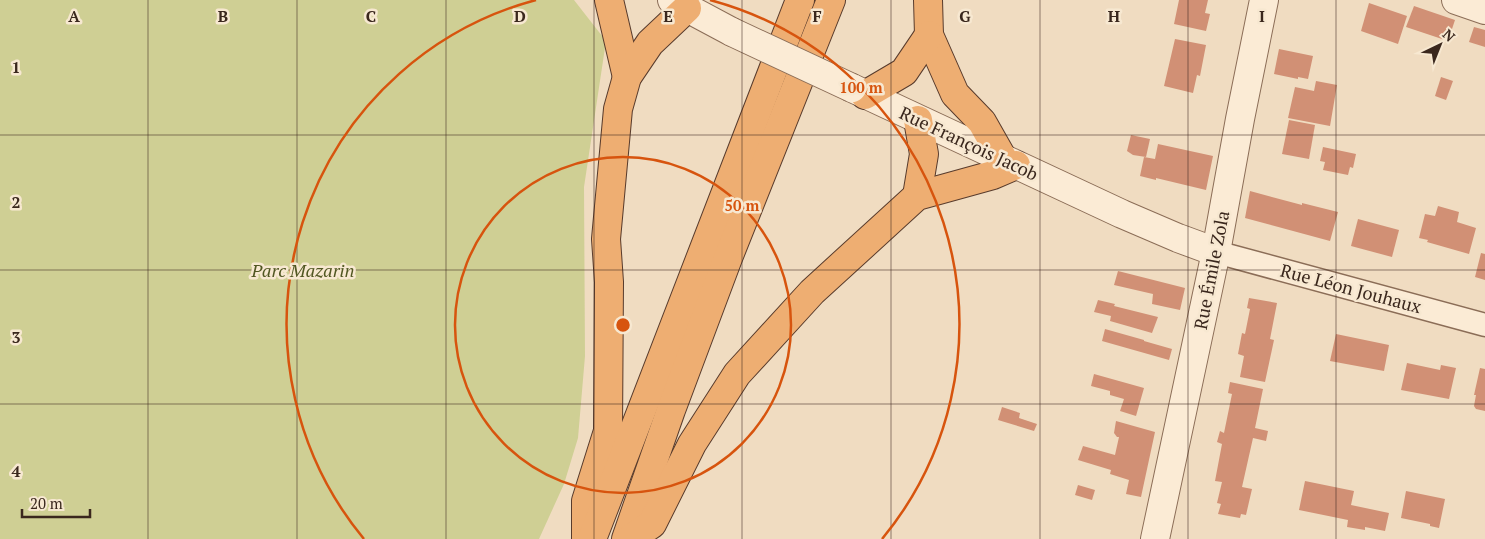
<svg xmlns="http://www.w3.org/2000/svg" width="1485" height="539" font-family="'PT Serif',serif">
  <rect width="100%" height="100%" fill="#f0dcc1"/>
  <path fill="#cfcf94" d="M0,0H574L606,41L584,187L585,356L578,438L564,484L539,539H0Z"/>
  <g fill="#d19075">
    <path d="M1179,0H1208L1205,13L1210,14L1206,31L1174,24Z"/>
    <path d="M1369,3L1407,16L1398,44L1361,31Z"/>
    <path d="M1414,6L1455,20L1448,41L1406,27Z"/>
    <path d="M1474,27L1485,30V47L1469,42Z"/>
    <path d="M1175,39L1206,45L1200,76L1197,75L1193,93L1164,86Z"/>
    <path d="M1279,49L1313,56L1308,79L1298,77V79L1274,74Z"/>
    <path d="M1441,77L1453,81L1446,100L1435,96Z"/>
    <path d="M1316,81L1337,85L1330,126L1288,118L1295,87L1314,91Z"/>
    <path d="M1289,120L1315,125L1309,159L1282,154Z"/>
    <path d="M1131,135L1150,139L1146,157L1133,155L1127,151Z"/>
    <path d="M1158,144L1213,156L1206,190L1156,178V180L1140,176L1144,157L1155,159Z"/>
    <path d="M1323,147L1356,154L1353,168L1350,167L1348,175L1323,170L1325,162L1320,161Z"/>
    <path d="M1250,191L1302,205V203L1338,212L1330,241L1245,218Z"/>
    <path d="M1438,206L1459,212L1457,222L1476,228L1469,254L1427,242L1428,240L1419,238L1425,214L1435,216Z"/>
    <path d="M1358,219L1399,230L1392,257L1351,246Z"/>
    <path d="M1481,253L1485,254V280L1475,277Z"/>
    <path d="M1118,271L1185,288L1180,310L1152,304L1153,294L1114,285Z"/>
    <path d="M1249,298L1277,303L1270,339L1274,340L1265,382L1240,377L1244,356L1238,354L1242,333L1245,334L1250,309L1247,308Z"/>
    <path d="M1098,300L1115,304L1114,306L1158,317L1152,333L1110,321L1111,316L1094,312Z"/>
    <path d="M1105,329L1144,340V341L1172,349L1169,360L1102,341Z"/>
    <path d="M1336,334L1389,345L1384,371L1330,361Z"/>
    <path d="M1407,363L1440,370L1441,365L1456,368L1449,399L1401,390Z"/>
    <path d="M1480,368L1485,369V411L1476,409L1474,406L1476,395H1474Z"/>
    <path d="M1094,374L1144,388L1136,416L1120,411L1124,399L1110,395V391L1091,386Z"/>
    <path d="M1230,382L1263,389L1255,428L1268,431L1266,441L1253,438L1242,487L1252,489L1246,515L1241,514L1240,518L1218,514L1221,504L1217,503L1222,482L1215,481L1222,444L1217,442L1220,431L1224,433L1232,394L1228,393Z"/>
    <path d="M1002,407L1020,413L1019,418L1037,424L1034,431L998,420Z"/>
    <path d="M1116,421L1155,432L1141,497L1126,494L1129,480L1110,474L1111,470L1078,460L1083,446L1115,455L1119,437H1117L1114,433Z"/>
    <path d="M1305,481L1354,491L1351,505L1389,513L1385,531L1365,527V530L1347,527L1348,520L1299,510Z"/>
    <path d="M1078,485L1095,490L1092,500L1075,495Z"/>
    <path d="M1406,491L1445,499L1439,528L1430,526V524L1401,518Z"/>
  </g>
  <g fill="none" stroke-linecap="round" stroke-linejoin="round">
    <defs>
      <path id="minor" d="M1216,252L1485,325"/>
      <g id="tertiary">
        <path d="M672,0L732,32"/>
        <path d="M1456,0L1485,10"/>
        <path d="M852,88L1122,214L1178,238L1216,252"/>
        <path d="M1155,539L1216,252L1240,119L1264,0"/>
      </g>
      <g id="trunk">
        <path d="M609,0L627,77"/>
        <path d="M928,0L929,35L955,94L982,122L1003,159"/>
        <path d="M865,95L904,72L929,35"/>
        <path d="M917,196L924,154L918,120"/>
        <path d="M586,538V501L608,431L609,282L606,239L618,109L627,77L650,43L687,8"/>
        <path d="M592,539L800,0"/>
        <path d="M626,539L671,410L728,258L831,0"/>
        <path d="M630,539L652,524L692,444L737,374L812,292L917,196L993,175L1016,165"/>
      </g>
    </defs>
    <use href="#minor" stroke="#8b6d57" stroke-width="25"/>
    <use href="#tertiary" stroke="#8b6d57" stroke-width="30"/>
    <use href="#trunk" stroke="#583b2c" stroke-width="30"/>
    <use href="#minor" stroke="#fbebd5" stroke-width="22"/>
    <use href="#tertiary" stroke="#fbebd5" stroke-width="28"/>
    <use href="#trunk" stroke="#eeae72" stroke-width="28"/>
    <defs>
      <path id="tertiary-bridge" d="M732,32L852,88"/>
    </defs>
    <use href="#tertiary-bridge" stroke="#8b6d57" stroke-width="30" stroke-linecap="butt"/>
    <use href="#tertiary-bridge" stroke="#fbebd5" stroke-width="28"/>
  </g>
  <path fill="none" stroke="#3a271d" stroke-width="1" stroke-opacity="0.55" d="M148,0V539M297,0V539M446,0V539M594,0V539M742,0V539M891,0V539M1040,0V539M1188,0V539M1336,0V539M0,135H1485M0,270H1485M0,404H1485"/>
  <g fill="none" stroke="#d7540e" stroke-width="2.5">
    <circle cx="623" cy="325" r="168"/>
    <path d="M364 539A336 336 0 0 1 536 0M710 0A336 336 0 0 1 882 539"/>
  </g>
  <g text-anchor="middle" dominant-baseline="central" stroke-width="5" stroke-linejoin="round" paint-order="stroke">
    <g font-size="18" fill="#3a271d" stroke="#f7e8d1">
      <text transform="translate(969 143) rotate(25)">Rue François Jacob</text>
      <text transform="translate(1211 270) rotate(-79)">Rue Émile Zola</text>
      <text transform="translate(1351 288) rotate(15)">Rue Léon Jouhaux</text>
    </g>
    <g font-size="18" font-style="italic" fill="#515722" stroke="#f7e8d1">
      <text x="303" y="270">Parc Mazarin</text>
    </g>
  </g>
  <g font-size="16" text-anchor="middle" font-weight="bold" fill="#3a271d" stroke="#f7e8d1" stroke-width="5" stroke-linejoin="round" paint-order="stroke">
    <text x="74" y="22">A</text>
    <text x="223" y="22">B</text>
    <text x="371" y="22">C</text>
    <text x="520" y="22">D</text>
    <text x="668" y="22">E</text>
    <text x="817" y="22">F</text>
    <text x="965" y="22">G</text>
    <text x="1114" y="22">H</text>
    <text x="1262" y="22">I</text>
    <text x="16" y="73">1</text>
    <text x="16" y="208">2</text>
    <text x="16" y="343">3</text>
    <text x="16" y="477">4</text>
  </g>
  <circle cx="623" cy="325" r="8" fill="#d7540e" stroke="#f7e8d1" stroke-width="2.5"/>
  <g font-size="15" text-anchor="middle" font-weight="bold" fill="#d7540e" stroke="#f7e8d1" stroke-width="5" stroke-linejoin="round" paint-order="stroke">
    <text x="861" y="93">100 m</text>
    <text x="742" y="211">50 m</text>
  </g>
  <g transform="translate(1440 45) rotate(43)" stroke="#f7e8d1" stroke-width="4" paint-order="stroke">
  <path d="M0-4L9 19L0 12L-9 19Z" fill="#3a271d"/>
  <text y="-8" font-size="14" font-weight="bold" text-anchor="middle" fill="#3a271d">N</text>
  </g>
  <path d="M22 509v8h68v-8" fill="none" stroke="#3a271d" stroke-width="2.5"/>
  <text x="30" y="509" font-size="15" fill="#3a271d" stroke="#f7e8d1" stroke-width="4" paint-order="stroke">20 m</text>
</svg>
